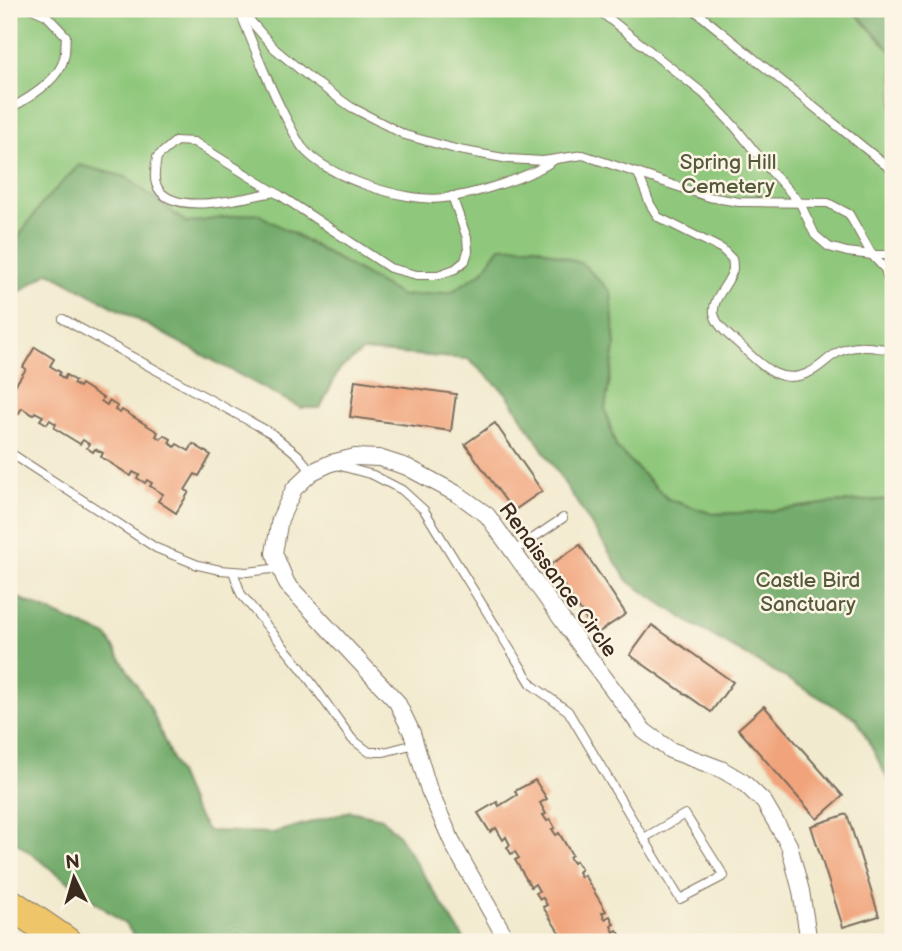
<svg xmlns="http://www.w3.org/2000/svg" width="902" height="951" font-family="'Balsamiq Sans',sans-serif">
  <rect width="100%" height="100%" fill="#fcf5e5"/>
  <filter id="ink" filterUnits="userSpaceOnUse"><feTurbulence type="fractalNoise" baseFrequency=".0143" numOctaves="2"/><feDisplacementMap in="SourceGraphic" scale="14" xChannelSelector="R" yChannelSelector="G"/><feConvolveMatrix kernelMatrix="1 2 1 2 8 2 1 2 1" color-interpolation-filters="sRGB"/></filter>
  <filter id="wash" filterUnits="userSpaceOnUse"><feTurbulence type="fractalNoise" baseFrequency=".00686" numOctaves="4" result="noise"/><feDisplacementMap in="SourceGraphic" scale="28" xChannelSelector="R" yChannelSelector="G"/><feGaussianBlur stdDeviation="1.57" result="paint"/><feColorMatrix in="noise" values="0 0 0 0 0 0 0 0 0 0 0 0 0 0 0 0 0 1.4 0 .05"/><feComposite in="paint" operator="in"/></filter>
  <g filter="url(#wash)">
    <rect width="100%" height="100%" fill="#f1eace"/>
    <path fill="#8fc87c" stroke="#65794d" stroke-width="2" d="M9,9H851L893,53V499L831,503L762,512L713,514L668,499L616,447L605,409L615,347L500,247L482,272L451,292L402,296L288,230L217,226L9,282Z"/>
    <g fill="#73ac6c" stroke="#576b45" stroke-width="2">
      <path d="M852,9H893V53Z"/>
      <path d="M79,165L126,177L187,223L256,213L402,296L451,292L482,272L500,247L534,246L583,264L611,292L615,347L605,409L616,447L667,499L713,514L762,512L831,503L893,499V789L857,719L687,621L628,581L506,393L468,359L363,351L339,370L320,408H301L49,272L15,295L9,304V250L44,201Z"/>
      <path d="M9,594L107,636L150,707L193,809L208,831L273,833L350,811L382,818L399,836L466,942H139L126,925L9,837Z"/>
    </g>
    <g id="blocks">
      <g fill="#f1a47b">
        <path d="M35,347L54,359L50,366L60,372L59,375L64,379L66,375L75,381L73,384L79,387L81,384L103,398L101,401L107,405L109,401L117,406L115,410L120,413L122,410L158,432L156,436L161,439L164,435L171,439L169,443L175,447L177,444L189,451L193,444L211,455L199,476L195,474L185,490L189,492L176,513L158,501L163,494L150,486L152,483L147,480L145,483L137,478L139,475L133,472L131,476L101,457L103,453L95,449L93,452L87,448L89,444L83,440L80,444L54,428L56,424L50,420L47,424L40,420L43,416L35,412L33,415L22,408L18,414L9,408V388L11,385L14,387L26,369L23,367Z"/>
        <path d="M355,380L456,394L451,431L350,417Z"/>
        <path d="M495,423L542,491L513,511L465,444Z"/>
        <path d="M580,545L626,614L596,634L550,565Z"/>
        <path d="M652,625L733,682L711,712L630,655Z"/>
        <path d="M764,706L843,796L817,819L738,729Z"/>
        <path d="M535,780L547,799L540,803L546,814L543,815L547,821L550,819L555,828L552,829L556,835L559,833L572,855L569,857L573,863L576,861L581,869L578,872L581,877L584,875L606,911L602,913L605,919L610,916L614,924L611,926L614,932L617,930L625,942L632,938L634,942H566L569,941L566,935L562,937L543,907L547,905L543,898L540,899L536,893L539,891L535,884L531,887L515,860L519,858L515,852L511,854L507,847L510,845L506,837L503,840L496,828L490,832L478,813L497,802L499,806L517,795L515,791Z"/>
        <path d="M847,814L879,916L843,927L811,826Z"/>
      </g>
    </g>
  </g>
  <g filter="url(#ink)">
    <use href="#blocks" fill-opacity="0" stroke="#7b6d5c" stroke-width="2"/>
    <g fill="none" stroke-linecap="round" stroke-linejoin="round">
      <defs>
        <g id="service">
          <path d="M240,9L275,49L310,78L351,107L405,135L459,150L509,159L543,161L583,155L709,197L739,202L828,203L849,214L872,255L885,269L893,297"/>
          <path d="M597,9L704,94L735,127L769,169L800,203L815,235L829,247L847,252L872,255H893"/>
          <path d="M693,9L893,171"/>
          <path d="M240,12C255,50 270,88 289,124C293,131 297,140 302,147C325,177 406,203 444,198C472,195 531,177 554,160"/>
          <path d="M9,109C28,99 59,81 64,58C66,51 65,43 66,36L46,15L32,9"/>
          <path d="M638,173L650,204L658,217L722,249L732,259C733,262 733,266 733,269C730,284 712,297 714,313C716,326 732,338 741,346C761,365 780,387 810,372C821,367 829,356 841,351C858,343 875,349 893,349"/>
          <path d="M275,192C248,196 169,220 156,184C153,176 156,165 157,157L176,141L194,142L281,196L390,268L417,275H438L455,269L465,261L468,251L467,238L452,196"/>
          <path d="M893,313L889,333L893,341"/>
          <path d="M63,319L271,433L298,455L312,472"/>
          <path d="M9,452L156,548L198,565L220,570L247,572L280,568"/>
          <path d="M337,465L373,475L402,490L424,510L532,685L568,711L680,899L724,876L685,814L644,838"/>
          <path d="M514,551L563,518"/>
          <path d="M233,571L241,594L301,668L352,739L369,752H384L415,744"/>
        </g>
        <path id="minor" d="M508,942L454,846L429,790L412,733L397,702L287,584L274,553L280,519L294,489L312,472L331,463L355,457L379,458L407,467L459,495L487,515L588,656L644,731L670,750L721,769L743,782L764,802L789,845L801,891L808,936L807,942"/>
        <path id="motorway" d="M9,903L66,942"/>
      </defs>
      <use href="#service" stroke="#7b6d5c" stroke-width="10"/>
      <use href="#minor" stroke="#7b6d5c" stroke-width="18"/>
      <use href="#motorway" stroke="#7b6d5c" stroke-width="32"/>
      <use href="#service" stroke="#fff" stroke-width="8"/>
      <use href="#minor" stroke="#fff" stroke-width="16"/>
      <use href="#motorway" stroke="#eec569" stroke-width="30"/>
    </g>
  </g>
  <g text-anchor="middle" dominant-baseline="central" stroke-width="5" stroke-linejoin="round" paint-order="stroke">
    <g font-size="21" fill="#54593a" stroke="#fcf5e5">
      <text x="728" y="162">Spring Hill<tspan x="728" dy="24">Cemetery</tspan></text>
      <text x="808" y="580">Castle Bird<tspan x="808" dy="24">Sanctuary</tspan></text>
    </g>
    <g font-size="21" fill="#3b2a1e" stroke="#fcf5e5">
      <text transform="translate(558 580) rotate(54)">Renaissance Circle</text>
    </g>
  </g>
  <rect width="902" height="951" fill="none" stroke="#fcf5e5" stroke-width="35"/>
  <g transform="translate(74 878) rotate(355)" stroke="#fcf5e5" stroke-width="5" paint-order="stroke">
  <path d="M0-5L12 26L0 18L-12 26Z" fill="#3b2a1e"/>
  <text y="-10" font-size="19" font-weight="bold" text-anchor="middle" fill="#3b2a1e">N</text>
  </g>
</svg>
